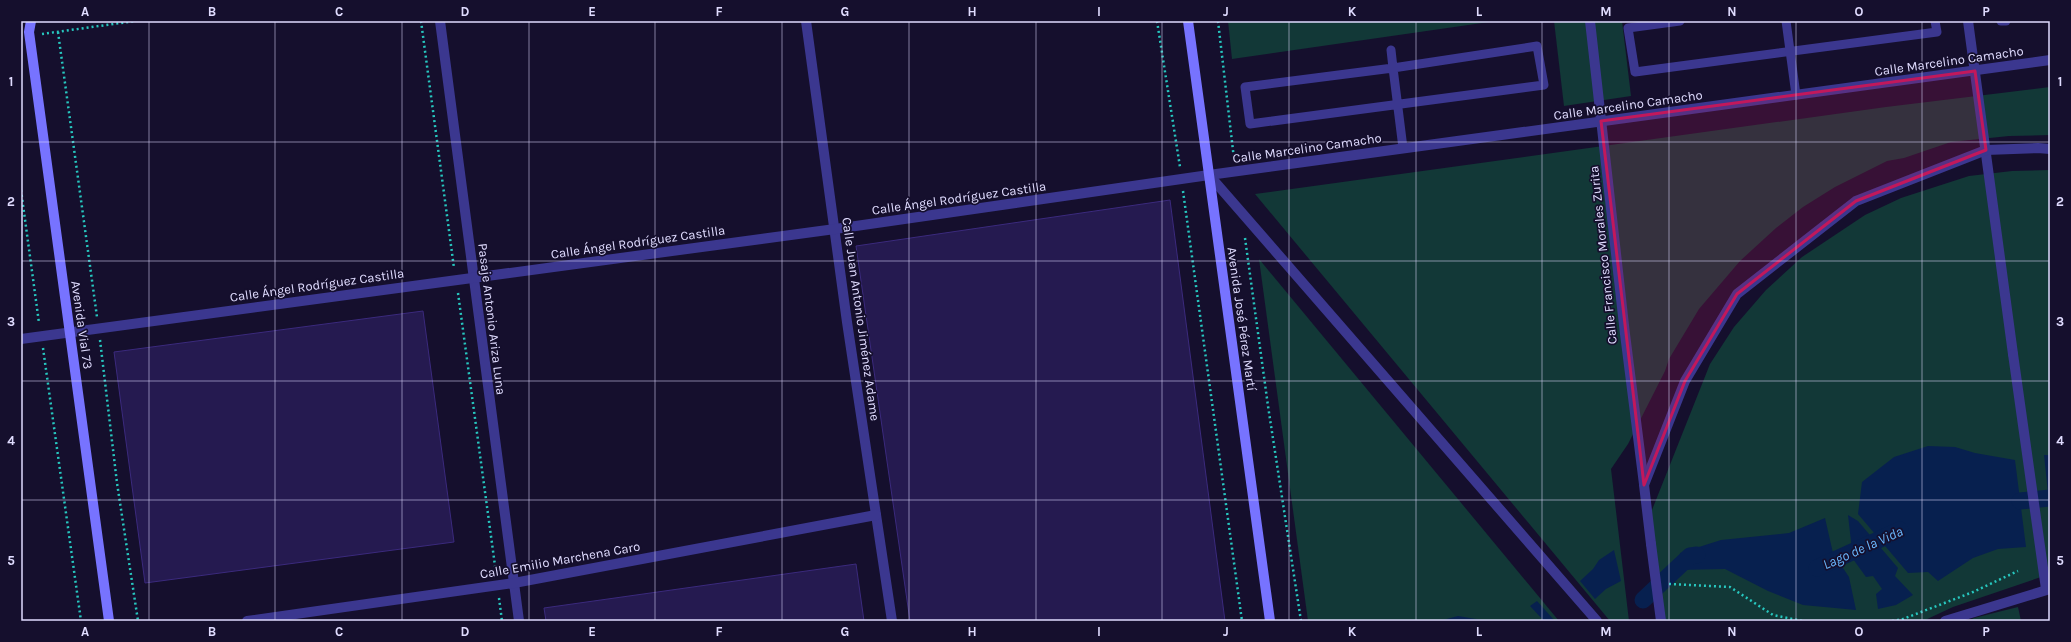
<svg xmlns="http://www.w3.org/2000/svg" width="2071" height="642" font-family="Karla,sans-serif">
  <rect width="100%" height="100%" fill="#150f2d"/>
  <g fill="#123837">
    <path d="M1228,21H1496L1232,59Z"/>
    <path d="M1554,21H1622L1631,96L1564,106Z"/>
    <path d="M2050,87V135L2009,136L1951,142L1904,158L1887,161L1835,187L1803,207L1776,228L1740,261L1699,309L1669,359L1665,371L1628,444L1611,469L1629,621H1610L1255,194L1886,107Z"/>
    <path d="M2050,170V574L1953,607L1923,621H1658L1650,515L1710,364L1734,327L1766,290L1802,257L1865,215L1901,198L1969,176L2012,171Z"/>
    <path d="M1259,259L1559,621H1308Z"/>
    <path d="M2018,607L2021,621H1968L1974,618Z"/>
  </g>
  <g fill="#07204f">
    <path d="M1928,446L1955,447L1975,453L2015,460L2026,547L1998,549L1973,558L1938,581L1928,572L1908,573L1858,514L1862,482L1894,457Z"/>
    <path d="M2044,455H2050V512Z"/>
    <path d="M1848,515L1858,521L1898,568L1895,576L1913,595L1896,605L1878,609L1876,594L1882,589L1873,576L1866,577L1853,559Z"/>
    <path d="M1825,518L1833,553L1849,577L1856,610L1803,605L1768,591L1725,569L1679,570L1680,553L1721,540L1789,533Z"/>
    <path d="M1614,550L1621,581L1606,589L1595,599L1580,581L1593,569L1599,560Z"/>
    <path d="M1537,601L1554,620L1544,621L1530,606Z"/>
    <path d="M1458,616L1488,621H1439Z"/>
  </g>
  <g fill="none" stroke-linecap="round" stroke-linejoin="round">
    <g stroke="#07204f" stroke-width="17">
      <path d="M2020,501L2050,498"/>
      <path d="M1817,568L1900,530"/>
      <path d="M1643,600L1690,556L1697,555"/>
    </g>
  </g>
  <g fill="#251a50" stroke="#3b2a7d">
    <path d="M1170,200L1225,621H910L856,246Z"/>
    <path d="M423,311L454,542L145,583L114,352Z"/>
    <path d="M856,564L864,621H546L544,608Z"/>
  </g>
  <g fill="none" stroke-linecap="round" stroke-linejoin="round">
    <g stroke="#27c7bf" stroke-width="2.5" stroke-dasharray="2 3" stroke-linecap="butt">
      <path d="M421,21L454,268"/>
      <path d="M1157,21L1180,167"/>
      <path d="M1218,21L1234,159"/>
      <path d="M58,32L97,317"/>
      <path d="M42,34L135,21"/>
      <path d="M21,190L39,323"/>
      <path d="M1183,191L1242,621"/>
      <path d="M1245,238L1268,406L1301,621"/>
      <path d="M458,293L496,573"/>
      <path d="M100,340L117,483L138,621"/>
      <path d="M43,348L81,621"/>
      <path d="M1669,584L1730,587L1773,615L1802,621"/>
      <path d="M499,598L502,621"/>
      <path d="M1892,621L1903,619L1973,592L2018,571"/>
    </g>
    <g stroke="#3b378f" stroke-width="9">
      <path d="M1680,21L1628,28L1635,72L1937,32L1935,21"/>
      <path d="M1786,21L1796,95"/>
      <path d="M2001,21H2006"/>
      <path d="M1391,50L1393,68L1537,46L1544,85L1250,124L1245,87L1393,68L1403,148"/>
    </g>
    <g stroke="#3b378f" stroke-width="10">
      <path d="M440,21L519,621"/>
      <path d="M806,21L847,322L892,621"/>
      <path d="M1590,21L1625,334L1644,484"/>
      <path d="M1968,21L2013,354"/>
      <path d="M1209,175L1597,621"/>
      <path d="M21,339L835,229L1209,175L2050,60"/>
      <path d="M1651,544L1644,485L1685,381L1737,294L1856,201L1986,150L2038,148L2050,149"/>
      <path d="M247,621L514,583L876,515"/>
      <path d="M1945,621L2050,589"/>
    </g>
    <g stroke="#7773ff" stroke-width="10">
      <path d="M31,21L29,32L109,621"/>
      <path d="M1188,21L1270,621"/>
    </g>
    <g stroke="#3b378f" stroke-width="10">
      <path d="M2013,354L2046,589"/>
      <path d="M1651,544L1661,621"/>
    </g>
  </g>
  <path fill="#c2185b" fill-opacity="0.2" stroke="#c2185b" stroke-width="3" stroke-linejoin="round" d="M1975,71L1986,150L1856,201L1737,294L1685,381L1644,485L1601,121Z"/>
  <path fill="none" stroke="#e0dcff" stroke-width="1" stroke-opacity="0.55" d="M149,21V621M275,21V621M402,21V621M529,21V621M655,21V621M782,21V621M909,21V621M1036,21V621M1162,21V621M1289,21V621M1416,21V621M1542,21V621M1669,21V621M1796,21V621M1922,21V621M21,142H2050M21,261H2050M21,381H2050M21,500H2050"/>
  <g text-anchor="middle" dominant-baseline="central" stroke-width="3.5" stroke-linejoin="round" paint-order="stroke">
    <g font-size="13" fill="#e0dcff" stroke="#150f2d">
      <text transform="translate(1949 61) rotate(-8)">Calle Marcelino Camacho</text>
      <text transform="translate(1628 105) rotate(-8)">Calle Marcelino Camacho</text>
      <text transform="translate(1307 148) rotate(-8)">Calle Marcelino Camacho</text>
      <text transform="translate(959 198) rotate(-8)">Calle Ángel Rodríguez Castilla</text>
      <text transform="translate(638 242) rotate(-8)">Calle Ángel Rodríguez Castilla</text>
      <text transform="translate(1603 255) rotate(-96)">Calle Francisco Morales Zurita</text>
      <text transform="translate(317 285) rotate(-8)">Calle Ángel Rodríguez Castilla</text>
      <text transform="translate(492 319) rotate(83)">Pasaje Antonio Ariza Luna</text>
      <text transform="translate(861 319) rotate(82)">Calle Juan Antonio Jiménez Adame</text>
      <text transform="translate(1242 319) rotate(82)">Avenida José Pérez Martí</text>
      <text transform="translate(82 325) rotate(82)">Avenida Vial 73</text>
      <text transform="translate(560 560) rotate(-10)">Calle Emilio Marchena Caro</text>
    </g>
    <g font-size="14" font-style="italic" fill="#6ab9ff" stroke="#150f2d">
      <text transform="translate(1863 548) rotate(-24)">Lago de la Vida</text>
    </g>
  </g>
  <rect width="2071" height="642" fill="none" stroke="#150f2d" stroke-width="44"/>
  <rect x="22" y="22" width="2027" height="598" fill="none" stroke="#e0dcff" stroke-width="1.5"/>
  <g font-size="13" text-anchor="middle" font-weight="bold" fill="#e0dcff">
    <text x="85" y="16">A</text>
    <text x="212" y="16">B</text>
    <text x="339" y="16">C</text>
    <text x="465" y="16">D</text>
    <text x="592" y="16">E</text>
    <text x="719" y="16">F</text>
    <text x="845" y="16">G</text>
    <text x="972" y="16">H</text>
    <text x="1099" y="16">I</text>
    <text x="1226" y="16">J</text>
    <text x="1352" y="16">K</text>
    <text x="1479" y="16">L</text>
    <text x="1606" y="16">M</text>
    <text x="1732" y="16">N</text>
    <text x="1859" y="16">O</text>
    <text x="1986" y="16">P</text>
    <text x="11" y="86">1</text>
    <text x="2060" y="86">1</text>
    <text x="11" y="206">2</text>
    <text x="2060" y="206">2</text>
    <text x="11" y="326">3</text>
    <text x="2060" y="326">3</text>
    <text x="11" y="445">4</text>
    <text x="2060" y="445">4</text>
    <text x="11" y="565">5</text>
    <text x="2060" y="565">5</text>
    <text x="85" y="636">A</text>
    <text x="212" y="636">B</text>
    <text x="339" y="636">C</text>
    <text x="465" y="636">D</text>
    <text x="592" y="636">E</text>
    <text x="719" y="636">F</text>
    <text x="845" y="636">G</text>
    <text x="972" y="636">H</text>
    <text x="1099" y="636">I</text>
    <text x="1226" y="636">J</text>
    <text x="1352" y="636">K</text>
    <text x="1479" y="636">L</text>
    <text x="1606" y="636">M</text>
    <text x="1732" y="636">N</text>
    <text x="1859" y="636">O</text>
    <text x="1986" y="636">P</text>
  </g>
</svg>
